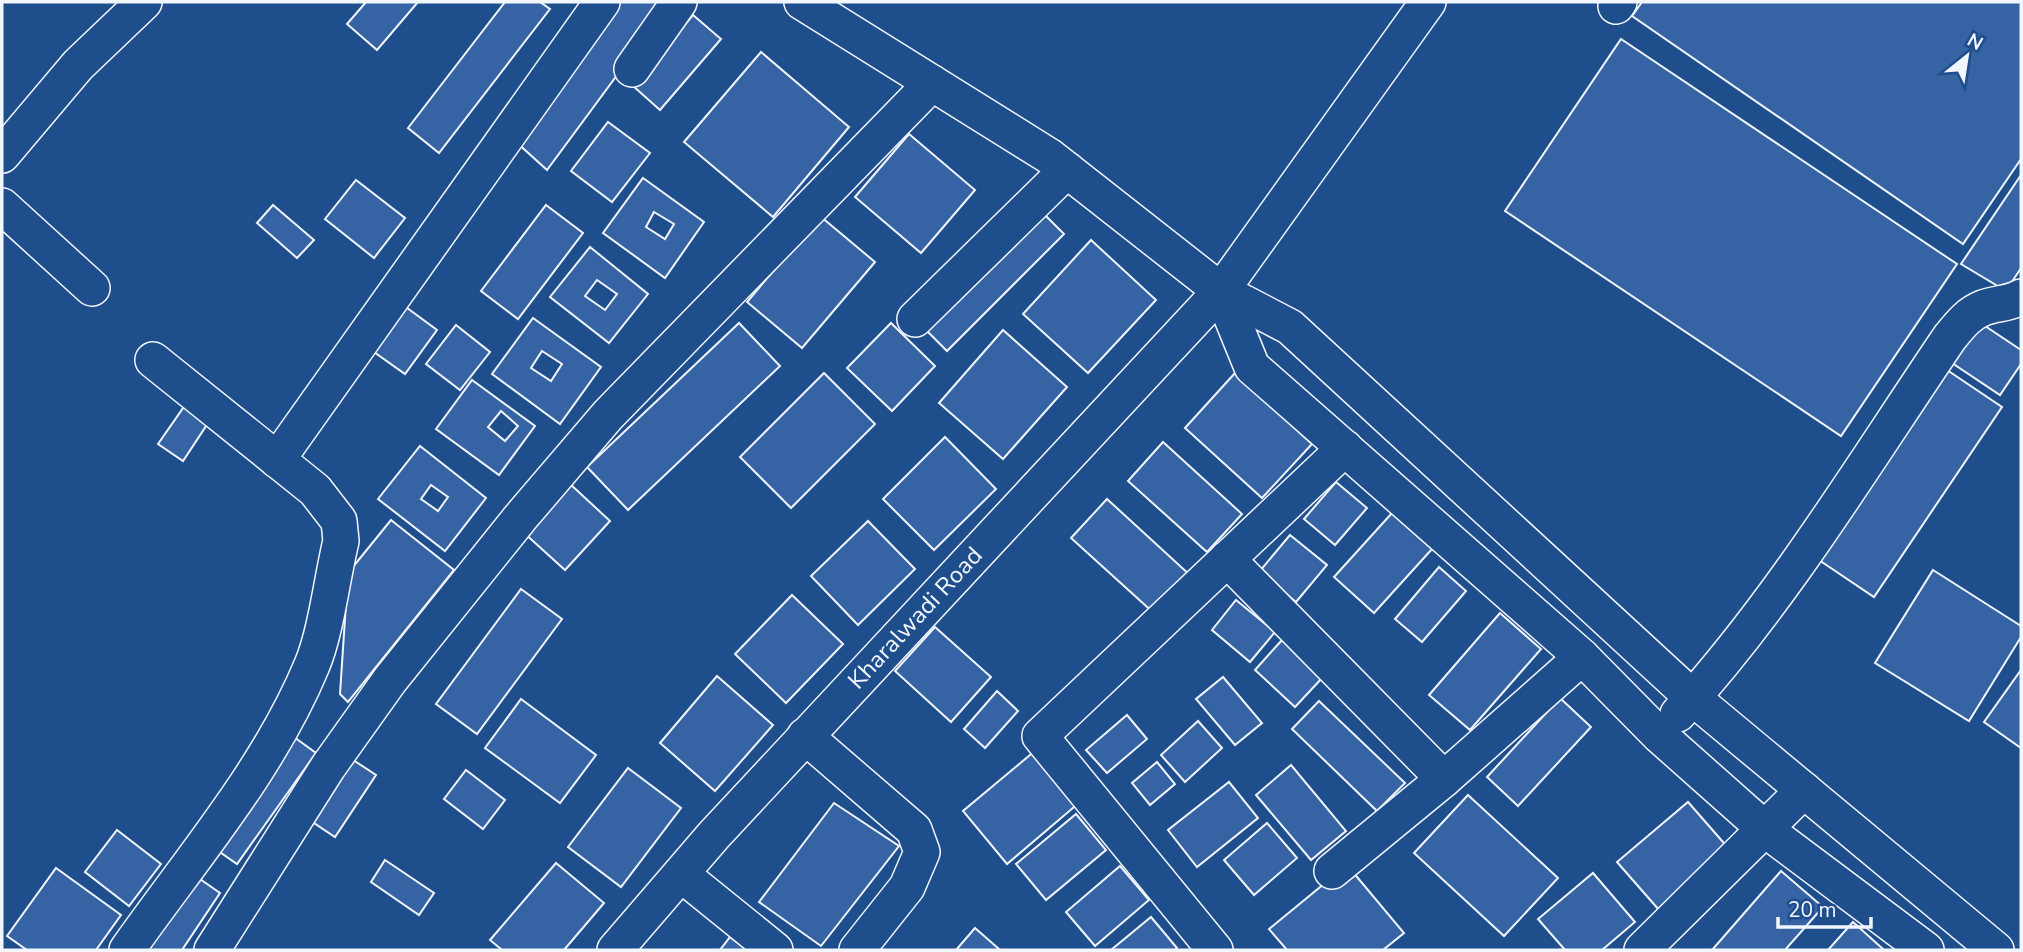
<svg xmlns="http://www.w3.org/2000/svg" width="2023" height="952" font-family="'Nunito Sans',sans-serif">
  <rect width="100%" height="100%" fill="#1f4e8c"/>
  <g fill="#3563a3" stroke="#f2f6ff" stroke-width="2" fill-rule="evenodd">
    <path d="M366,2H418L377,50L347,24Z"/>
    <path d="M505,2H540L550,9L439,153L408,128Z"/>
    <path d="M617,2H671L547,170L514,140Z"/>
    <path d="M1642,2H2021V159L1963,244L1632,16Z"/>
    <path d="M693,15L721,39L660,110L633,86Z"/>
    <path d="M1621,39L1957,264L1841,436L1505,211Z"/>
    <path d="M761,52L849,127L773,217L684,142Z"/>
    <path d="M608,122L650,153L612,202L571,171Z"/>
    <path d="M909,134L975,190L921,253L855,197Z"/>
    <path d="M2021,175V268L2006,291L1961,264Z"/>
    <path d="M643,178L704,222L665,278L603,233ZM654,212L674,224L665,239L646,227Z"/>
    <path d="M356,180L405,218L374,258L325,219Z"/>
    <path d="M273,205L314,240L297,258L257,223Z"/>
    <path d="M546,205L583,233L518,319L481,291Z"/>
    <path d="M1039,209L1064,234L947,351L922,326Z"/>
    <path d="M820,216L875,262L802,348L747,302Z"/>
    <path d="M1091,240L1156,300L1088,373L1023,314Z"/>
    <path d="M590,247L648,294L609,343L550,297ZM597,280L617,294L605,310L585,296Z"/>
    <path d="M399,302L437,330L405,374L367,347Z"/>
    <path d="M533,318L601,367L560,424L492,374ZM542,351L562,364L551,381L531,368Z"/>
    <path d="M1973,318L2021,350V364L2000,395L1946,359Z"/>
    <path d="M739,323L780,366L628,510L587,467Z"/>
    <path d="M891,323L935,366L892,411L847,368Z"/>
    <path d="M456,325L490,352L460,390L426,364Z"/>
    <path d="M1003,330L1067,387L1003,459L939,403Z"/>
    <path d="M1944,368L2002,407L1874,597L1816,558Z"/>
    <path d="M824,373L875,424L791,508L740,457Z"/>
    <path d="M1235,373L1312,444L1262,498L1185,428Z"/>
    <path d="M472,380L535,426L499,475L436,429ZM501,411L518,426L505,441L488,427Z"/>
    <path d="M188,401L212,417L183,461L158,444Z"/>
    <path d="M945,437L996,489L934,550L883,499Z"/>
    <path d="M1163,442L1242,514L1207,552L1128,481Z"/>
    <path d="M420,446L486,498L445,551L378,499ZM431,485L448,497L438,511L421,499Z"/>
    <path d="M1336,482L1367,508L1335,545L1304,519Z"/>
    <path d="M569,483L610,521L565,570L523,532Z"/>
    <path d="M1107,499L1191,576L1156,615L1071,538Z"/>
    <path d="M1392,513L1432,549L1374,613L1334,577Z"/>
    <path d="M391,520L454,570L348,702L340,694L348,573Z"/>
    <path d="M868,521L915,569L858,625L811,576Z"/>
    <path d="M1290,535L1327,565L1296,602L1259,572Z"/>
    <path d="M1439,567L1466,591L1422,642L1395,619Z"/>
    <path d="M1933,570L2021,626V637L1969,721L1875,663Z"/>
    <path d="M521,589L562,619L477,734L436,704Z"/>
    <path d="M792,595L843,644L786,703L735,654Z"/>
    <path d="M1236,600L1275,632L1250,662L1212,630Z"/>
    <path d="M1500,613L1541,649L1470,730L1429,695Z"/>
    <path d="M935,627L991,677L951,722L895,671Z"/>
    <path d="M1282,640L1323,677L1295,707L1255,670Z"/>
    <path d="M2021,670V748L1984,722Z"/>
    <path d="M717,676L773,725L715,791L660,743Z"/>
    <path d="M1223,677L1262,723L1235,745L1196,699Z"/>
    <path d="M997,691L1018,711L985,748L964,729Z"/>
    <path d="M1560,698L1591,727L1518,806L1487,777Z"/>
    <path d="M521,699L596,755L560,803L485,748Z"/>
    <path d="M1319,701L1405,783L1377,811L1292,729Z"/>
    <path d="M1127,715L1147,739L1107,773L1086,750Z"/>
    <path d="M1198,721L1222,748L1185,782L1161,755Z"/>
    <path d="M287,732L316,753L237,864L207,843Z"/>
    <path d="M1036,750L1080,802L1007,864L963,811Z"/>
    <path d="M344,754L376,775L335,837L302,815Z"/>
    <path d="M1157,762L1175,784L1150,805L1132,783Z"/>
    <path d="M1291,765L1346,831L1311,860L1256,795Z"/>
    <path d="M628,768L681,808L621,887L568,847Z"/>
    <path d="M466,770L505,800L483,829L444,799Z"/>
    <path d="M1229,782L1258,818L1197,867L1168,830Z"/>
    <path d="M1468,795L1558,878L1504,936L1414,853Z"/>
    <path d="M1688,802L1730,850L1659,910L1617,862Z"/>
    <path d="M834,803L899,846L821,946L759,902Z"/>
    <path d="M1076,814L1106,850L1046,900L1016,864Z"/>
    <path d="M1267,823L1297,858L1254,895L1224,860Z"/>
    <path d="M117,830L161,864L129,906L85,872Z"/>
    <path d="M385,860L434,893L419,915L371,882Z"/>
    <path d="M556,863L604,903L564,950H502L490,940Z"/>
    <path d="M1347,865L1404,933L1383,950H1287L1269,929Z"/>
    <path d="M1120,866L1149,900L1095,946L1066,912Z"/>
    <path d="M56,868L121,915L96,950H27L7,936Z"/>
    <path d="M187,870L220,893L182,950H134Z"/>
    <path d="M1781,871L1823,907L1785,950H1712Z"/>
    <path d="M1593,873L1635,922L1602,950H1565L1538,919Z"/>
    <path d="M1151,917L1177,948L1175,950H1111Z"/>
    <path d="M1853,922L1883,949L1882,950H1828Z"/>
    <path d="M975,928L999,949L998,950H956Z"/>
    <path d="M730,937L747,950H720Z"/>
  </g>
  <g fill="none" stroke-linecap="round" stroke-linejoin="round">
    <defs>
      <g id="minor">
        <path d="M802,2L1049,156L1221,291L1290,327L1693,698L1996,950"/>
        <path d="M1616,6L1619,2"/>
        <path d="M632,69L679,2"/>
        <path d="M2,155L78,65L144,2"/>
        <path d="M2,206L92,288"/>
        <path d="M1221,291L1252,367L1582,657L1659,735L1766,830L1926,950"/>
        <path d="M915,319L1067,170"/>
        <path d="M277,460L602,2"/>
        <path d="M1227,559L1444,779"/>
        <path d="M1678,714C1782,600 1863,465 1950,337C1960,325 1968,314 1983,308C1996,303 2009,304 2021,297"/>
        <path d="M805,736L914,830L922,852L907,887L857,950"/>
        <path d="M1332,871L1444,779L1582,657"/>
        <path d="M681,874L775,950"/>
        <path d="M127,950C191,859 269,769 312,665C326,632 332,578 341,541L339,521L315,490L153,360"/>
        <path d="M212,950L328,767L390,680L520,518L608,415L932,83"/>
        <path d="M615,950L714,835L1221,291L1428,2"/>
        <path d="M1215,950L1040,736L1345,448"/>
        <path d="M1642,950L1804,790"/>
      </g>
    </defs>
    <use href="#minor" stroke="#f2f6ff" stroke-width="38"/>
    <use href="#minor" stroke="#1f4e8c" stroke-width="35"/>
  </g>
  <g text-anchor="middle" dominant-baseline="central" stroke-width="5" stroke-linejoin="round" paint-order="stroke">
    <g font-size="24" fill="#f2f6ff" stroke="#1f4e8c">
      <text transform="translate(915 618) rotate(-47)">Kharalwadi Road</text>
    </g>
  </g>
  <rect width="2023" height="952" fill="none" stroke="#f2f6ff" stroke-width="7"/>
  <g transform="translate(1967 56) rotate(30)" stroke="#1f4e8c" stroke-width="5" paint-order="stroke">
  <path d="M0-5L12 26L0 18L-12 26Z" fill="#f2f6ff"/>
  <text y="-10" font-size="19" font-weight="bold" text-anchor="middle" fill="#f2f6ff">N</text>
  </g>
  <path d="M1778 917v10h93v-10" fill="none" stroke="#f2f6ff" stroke-width="3.5"/>
  <text x="1788" y="917" font-size="21" fill="#f2f6ff" stroke="#1f4e8c" stroke-width="5" paint-order="stroke">20 m</text>
</svg>
